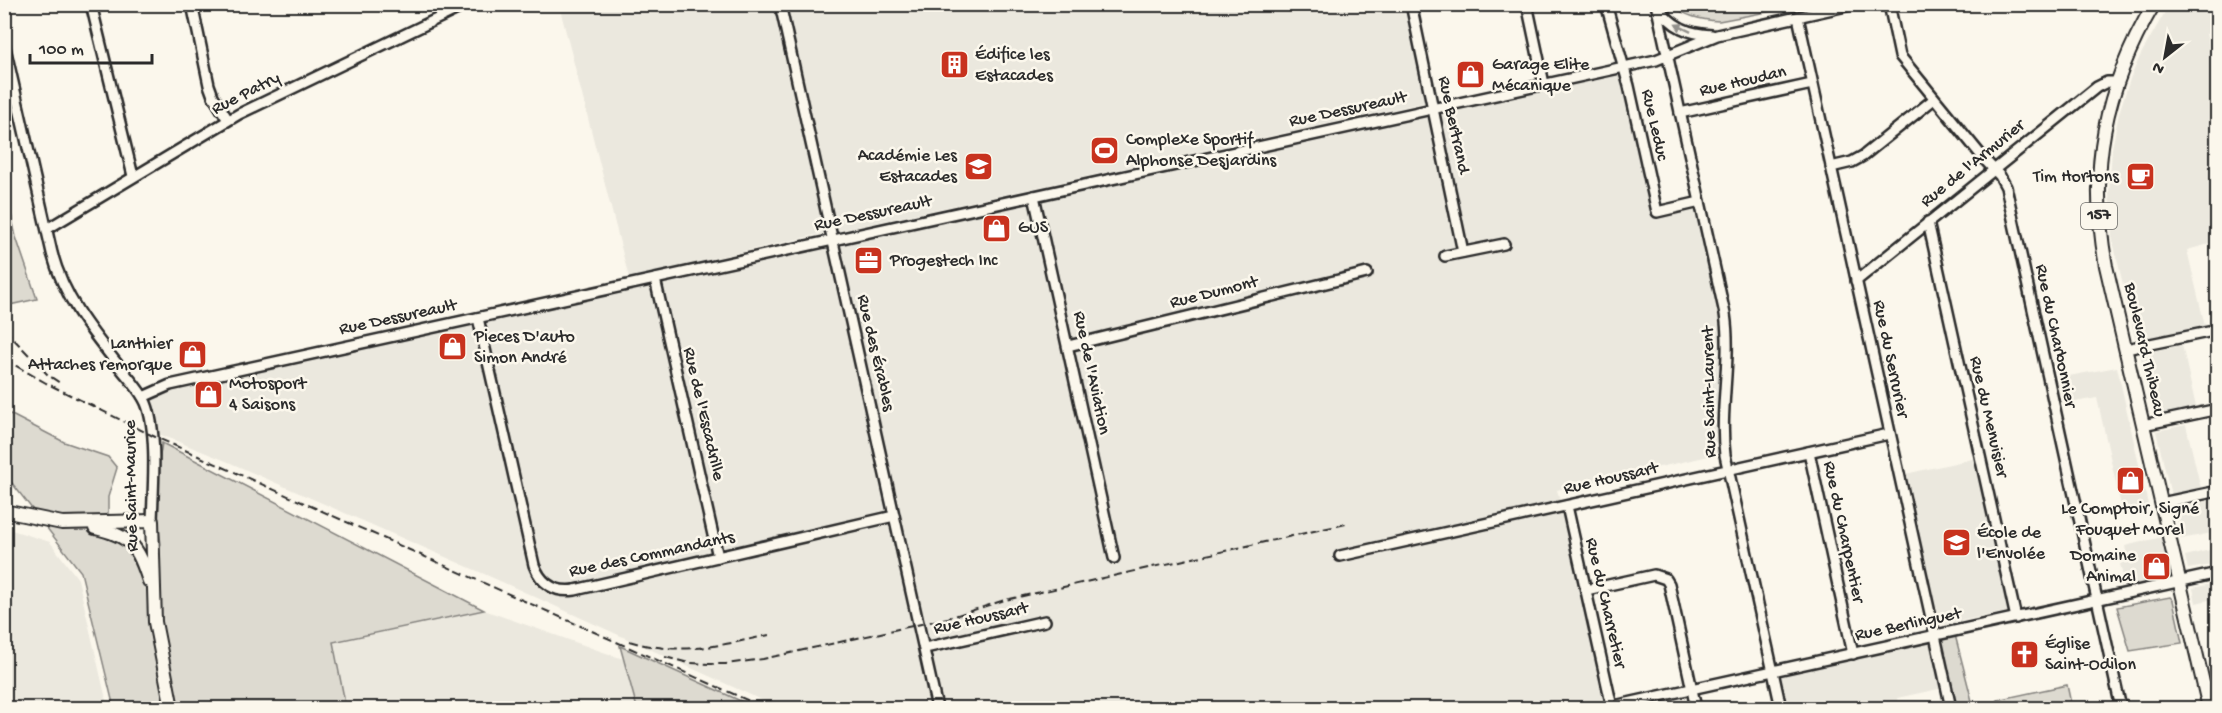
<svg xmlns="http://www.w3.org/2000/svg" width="2222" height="713" font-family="'Gochi Hand',sans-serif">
  <rect width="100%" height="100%" fill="#fbf7ec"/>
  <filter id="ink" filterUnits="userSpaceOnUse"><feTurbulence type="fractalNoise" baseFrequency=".0167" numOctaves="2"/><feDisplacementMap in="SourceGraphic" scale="12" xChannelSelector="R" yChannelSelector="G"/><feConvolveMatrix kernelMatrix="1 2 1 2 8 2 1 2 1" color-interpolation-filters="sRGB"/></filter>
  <g filter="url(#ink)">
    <g fill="#ebe8de">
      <path d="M559,5H781L833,231L629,278Z"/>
      <path d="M785,5H1409L1431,101L838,231Z"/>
      <path d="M2169,5H2217V31L2206,34L2218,81L2217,242L2187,250L2205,326L2136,341L2112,237L2109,193L2112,149L2119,113L2130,79L2141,54Z"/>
      <path d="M1621,64L1655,214L1696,206L1723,321L1718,454L1557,490L1563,510L1606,708H779L491,577L226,461L154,432V414L151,403L166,382Z"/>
      <path d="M2182,345L2196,407L2154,416L2140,354Z"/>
      <path d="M2117,367L2149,509L2123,515L2097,398L2063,404L2058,378Z"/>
      <path d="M2186,425L2201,489L2171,495L2156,431Z"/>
      <path d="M1977,458L2011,611L1935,626L1901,475Z"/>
      <path d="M2217,499V532L2181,539L2174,508Z"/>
      <path d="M5,528L50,542L78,579L108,708H5Z"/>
      <path d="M2166,536L2176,579L2126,589L2120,564L2128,561L2125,546Z"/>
      <path d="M2214,549L2217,564L2188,569L2185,556Z"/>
      <path d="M2216,583L2217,598L2196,603L2193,588Z"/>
      <path d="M484,610L623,659L637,708H346L333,642Z"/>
      <path d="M1932,631L1943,688L1897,698L1899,708H1782L1774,671Z"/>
    </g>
    <g fill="#dddad0" stroke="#84827e" stroke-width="1.5">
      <path d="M1670,5H1805L1719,21C1700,20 1686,16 1670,5Z"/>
      <path d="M5,186L16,237L37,299L5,306Z"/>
      <path d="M4,411L64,442L108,457L117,468L108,497V525L129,546L157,552L161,544L154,493L162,443L484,610L333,642L346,708H114L81,572L5,474Z"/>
      <path d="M2170,597L2173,600L2182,643L2130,651L2117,607Z"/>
      <path d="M1953,627L1973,705L1955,708L1936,631Z"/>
      <path d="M620,646L756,708H637Z"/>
      <path d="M2067,685L2072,708H1999L1997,700Z"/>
    </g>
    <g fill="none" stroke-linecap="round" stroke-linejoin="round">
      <defs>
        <g id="minor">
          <path d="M91,4L133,176"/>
          <path d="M192,4L209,85L213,96L228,120"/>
          <path d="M780,4L937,708"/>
          <path d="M1411,4L1463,252"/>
          <path d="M1527,4L1544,84"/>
          <path d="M1606,4L1629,86L1657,212L1700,202"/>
          <path d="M1656,4L1725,314C1732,361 1719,409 1725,455L1781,708"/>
          <path d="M1889,4L1900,56L1985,160L2000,176L2006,187L2121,708"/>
          <path d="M1658,6C1671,27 1689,34 1712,35"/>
          <path d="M1798,17L1951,708"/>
          <path d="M4,43L52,253C64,298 91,331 119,366C128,378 140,389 146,403C158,432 153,489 152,521"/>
          <path d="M1680,113L1812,84"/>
          <path d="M1831,167L1852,162L1863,156L1934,99"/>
          <path d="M1034,196L1114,558"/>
          <path d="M1928,222L2016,618"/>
          <path d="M47,229L239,114L468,4"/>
          <path d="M1445,256L1504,244"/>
          <path d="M655,279L718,557"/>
          <path d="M1856,281L2097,87L2107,82H2116"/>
          <path d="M478,318L534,565C541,584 555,593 575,590L894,516"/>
          <path d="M1068,346L1367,273"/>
          <path d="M2126,349L2218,330"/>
          <path d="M143,397L170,385L1656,60L1717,35L1855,4"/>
          <path d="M2143,425L2218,409"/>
          <path d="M1809,452L1853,654"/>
          <path d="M2161,503L2218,491"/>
          <path d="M1567,506L1612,707"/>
          <path d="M1340,556L1889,434"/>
          <path d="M1586,590L1654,575L1666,579L1669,584L1696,708"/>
          <path d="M925,648L1045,621"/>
          <path d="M2205,688L2218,685"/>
          <path d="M1605,708L2218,573"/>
        </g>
        <g id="major">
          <path d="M2154,4C2104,89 2088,169 2106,266L2209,708"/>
          <path d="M4,511L62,523L152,521L155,622L172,708"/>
          <path d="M95,528C132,536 138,547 149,581"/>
        </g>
      </defs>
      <use href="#minor" stroke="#2b2b2b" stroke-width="14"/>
      <use href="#major" stroke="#2b2b2b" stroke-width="16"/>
      <use href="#minor" stroke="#fbf7ec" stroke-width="9"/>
      <use href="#major" stroke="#fbf7ec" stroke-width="12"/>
      <g stroke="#2b2b2b" stroke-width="2" stroke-dasharray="9 4.5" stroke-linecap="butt">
        <path d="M4,329L48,375L60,383"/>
        <path d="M4,359L46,383L151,435L765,708"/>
        <path d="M629,641C679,656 719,646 769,635"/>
        <path d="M665,657L689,663L709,664H726L763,659L948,618L1005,600L1350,523"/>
      </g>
    </g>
    <defs><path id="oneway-solid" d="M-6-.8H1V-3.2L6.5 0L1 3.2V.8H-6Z" transform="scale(1.5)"/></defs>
    <use fill="#93918c" href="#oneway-solid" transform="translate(1683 28) rotate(-154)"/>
  </g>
  <defs>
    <symbol id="building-square" viewBox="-11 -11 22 22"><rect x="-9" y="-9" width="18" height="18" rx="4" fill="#c8321e" stroke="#fbf7ec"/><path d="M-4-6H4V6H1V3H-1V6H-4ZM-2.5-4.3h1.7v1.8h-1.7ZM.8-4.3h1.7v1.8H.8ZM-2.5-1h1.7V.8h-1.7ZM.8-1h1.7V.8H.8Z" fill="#fff"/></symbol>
    <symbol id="shop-square" viewBox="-11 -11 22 22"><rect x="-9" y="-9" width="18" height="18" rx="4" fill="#c8321e" stroke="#fbf7ec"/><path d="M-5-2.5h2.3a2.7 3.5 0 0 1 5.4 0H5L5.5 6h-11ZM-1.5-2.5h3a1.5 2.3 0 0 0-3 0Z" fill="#fff"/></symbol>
    <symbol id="stadium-square" viewBox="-11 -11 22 22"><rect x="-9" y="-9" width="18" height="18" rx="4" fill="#c8321e" stroke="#fbf7ec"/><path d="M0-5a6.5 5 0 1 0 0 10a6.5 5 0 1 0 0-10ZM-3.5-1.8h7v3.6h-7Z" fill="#fff"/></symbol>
    <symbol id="school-square" viewBox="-11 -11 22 22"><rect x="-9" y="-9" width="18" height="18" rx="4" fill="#c8321e" stroke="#fbf7ec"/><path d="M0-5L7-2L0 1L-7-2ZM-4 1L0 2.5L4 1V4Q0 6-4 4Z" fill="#fff"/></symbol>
    <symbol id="cafe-square" viewBox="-11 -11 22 22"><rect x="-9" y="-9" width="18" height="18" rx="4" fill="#c8321e" stroke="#fbf7ec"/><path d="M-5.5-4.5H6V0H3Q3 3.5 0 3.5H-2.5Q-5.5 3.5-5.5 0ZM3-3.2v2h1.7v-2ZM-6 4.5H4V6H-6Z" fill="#fff"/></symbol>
    <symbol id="office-square" viewBox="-11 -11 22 22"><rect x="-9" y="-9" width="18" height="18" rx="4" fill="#c8321e" stroke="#fbf7ec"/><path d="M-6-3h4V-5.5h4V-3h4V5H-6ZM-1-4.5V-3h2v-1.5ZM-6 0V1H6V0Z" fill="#fff"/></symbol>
    <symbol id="church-square" viewBox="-11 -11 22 22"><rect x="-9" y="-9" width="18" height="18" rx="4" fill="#c8321e" stroke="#fbf7ec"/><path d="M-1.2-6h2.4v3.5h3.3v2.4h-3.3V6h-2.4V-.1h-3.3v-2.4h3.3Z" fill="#fff"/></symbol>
  </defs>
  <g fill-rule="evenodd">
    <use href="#building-square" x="938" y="48" width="33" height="33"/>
    <use href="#shop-square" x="1454" y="58" width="33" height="33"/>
    <use href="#stadium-square" x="1088" y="134" width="33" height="33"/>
    <use href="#school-square" x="962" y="150" width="33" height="33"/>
    <use href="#cafe-square" x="2124" y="160" width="33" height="33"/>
    <use href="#shop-square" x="980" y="212" width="33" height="33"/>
    <use href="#office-square" x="852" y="244" width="33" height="33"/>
    <use href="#shop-square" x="436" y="330" width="33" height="33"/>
    <use href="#shop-square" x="176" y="338" width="33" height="33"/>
    <use href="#shop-square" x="192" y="378" width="33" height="33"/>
    <use href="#shop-square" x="2114" y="464" width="33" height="33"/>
    <use href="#school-square" x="1940" y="526" width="33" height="33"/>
    <use href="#shop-square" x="2140" y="550" width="33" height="33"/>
    <use href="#church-square" x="2008" y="638" width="33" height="33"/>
  </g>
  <g text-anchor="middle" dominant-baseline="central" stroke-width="5" stroke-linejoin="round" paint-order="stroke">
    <rect fill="#fbf7ec" stroke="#696865" stroke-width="1.5" x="2081" y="203" width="36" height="26" rx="4.5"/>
    <g font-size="16" font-weight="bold" fill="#2b2b2b">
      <text x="2099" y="216">157</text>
    </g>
    <g font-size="18" fill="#2b2b2b" stroke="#fbf7ec" text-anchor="start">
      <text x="975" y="55">Édifice les<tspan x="975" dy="21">Estacades</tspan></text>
      <text x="1492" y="65">Garage Elite<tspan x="1492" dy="21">Mécanique</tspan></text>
      <text x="1126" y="140">Complexe Sportif<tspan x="1126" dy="21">Alphonse Desjardins</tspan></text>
      <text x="957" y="156" text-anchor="end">Académie Les<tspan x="957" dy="21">Estacades</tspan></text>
      <text x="2119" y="177" text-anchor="end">Tim Hortons</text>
      <text x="1018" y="228">GUS</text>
      <text x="890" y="261">Progestech Inc</text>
      <text x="474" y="337">Pieces D'auto<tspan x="474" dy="21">Simon André</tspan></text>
      <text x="172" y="344" text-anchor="end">Lanthier<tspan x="172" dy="21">Attaches remorque</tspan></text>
      <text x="229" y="384">Motosport<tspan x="229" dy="21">4 Saisons</tspan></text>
      <text x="2130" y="509" text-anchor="middle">Le Comptoir, Signé<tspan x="2130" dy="21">Fouquet Morel</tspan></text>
      <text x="1977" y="533">École de<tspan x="1977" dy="21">l'Envolée</tspan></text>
      <text x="2136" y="556" text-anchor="end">Domaine<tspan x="2136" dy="21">Animal</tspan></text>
      <text x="2045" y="644">Église<tspan x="2045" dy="21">Saint-Odilon</tspan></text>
    </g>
    <g font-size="18" fill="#2b2b2b" stroke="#fbf7ec">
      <text transform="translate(1743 82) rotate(-13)">Rue Houdan</text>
      <text transform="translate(246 94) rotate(-27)">Rue Patry</text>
      <text transform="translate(1348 110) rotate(-12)">Rue Dessureault</text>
      <text transform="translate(1453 125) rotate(78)">Rue Bertrand</text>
      <text transform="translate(1654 125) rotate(77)">Rue Leduc</text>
      <text transform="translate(1973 164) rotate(-39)">Rue de l'Armurier</text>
      <text transform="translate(873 214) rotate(-12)">Rue Dessureault</text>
      <text transform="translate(1214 293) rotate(-14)">Rue Dumont</text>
      <text transform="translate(398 318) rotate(-12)">Rue Dessureault</text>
      <text transform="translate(2055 336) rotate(78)">Rue du Charbonnier</text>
      <text transform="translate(2144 350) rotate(77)">Boulevard Thibeau</text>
      <text transform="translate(875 353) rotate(77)">Rue des Érables</text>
      <text transform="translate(1890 359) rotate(78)">Rue du Serrurier</text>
      <text transform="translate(1091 373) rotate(78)">Rue de l'Aviation</text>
      <text transform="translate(1710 392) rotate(-91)">Rue Saint-Laurent</text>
      <text transform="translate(703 414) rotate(77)">Rue de l'Escadrille</text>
      <text transform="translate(1988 417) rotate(77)">Rue du Menuisier</text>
      <text transform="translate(1611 479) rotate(-13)">Rue Houssart</text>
      <text transform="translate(132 486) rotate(-91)">Rue Saint-Maurice</text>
      <text transform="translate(1843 532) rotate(78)">Rue du Charpentier</text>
      <text transform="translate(652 555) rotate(-12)">Rue des Commandants</text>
      <text transform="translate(1605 603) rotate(77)">Rue du Charretier</text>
      <text transform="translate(981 619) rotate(-13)">Rue Houssart</text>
      <text transform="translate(1908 625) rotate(-12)">Rue Berlinguet</text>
    </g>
  </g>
  <rect width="2222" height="713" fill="none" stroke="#fbf7ec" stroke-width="24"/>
  <rect x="12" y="12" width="2198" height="689" fill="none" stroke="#2b2b2b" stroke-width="2" filter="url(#ink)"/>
  <g transform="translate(2165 57) rotate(211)" stroke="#fbf7ec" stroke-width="4.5" paint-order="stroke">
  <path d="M0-4.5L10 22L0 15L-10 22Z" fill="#2b2b2b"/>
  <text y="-9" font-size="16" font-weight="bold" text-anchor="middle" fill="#2b2b2b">N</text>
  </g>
  <path d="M30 54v9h122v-9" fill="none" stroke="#2b2b2b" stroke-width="3"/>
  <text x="39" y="54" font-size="18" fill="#2b2b2b" stroke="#fbf7ec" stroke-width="4.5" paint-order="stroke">100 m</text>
</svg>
